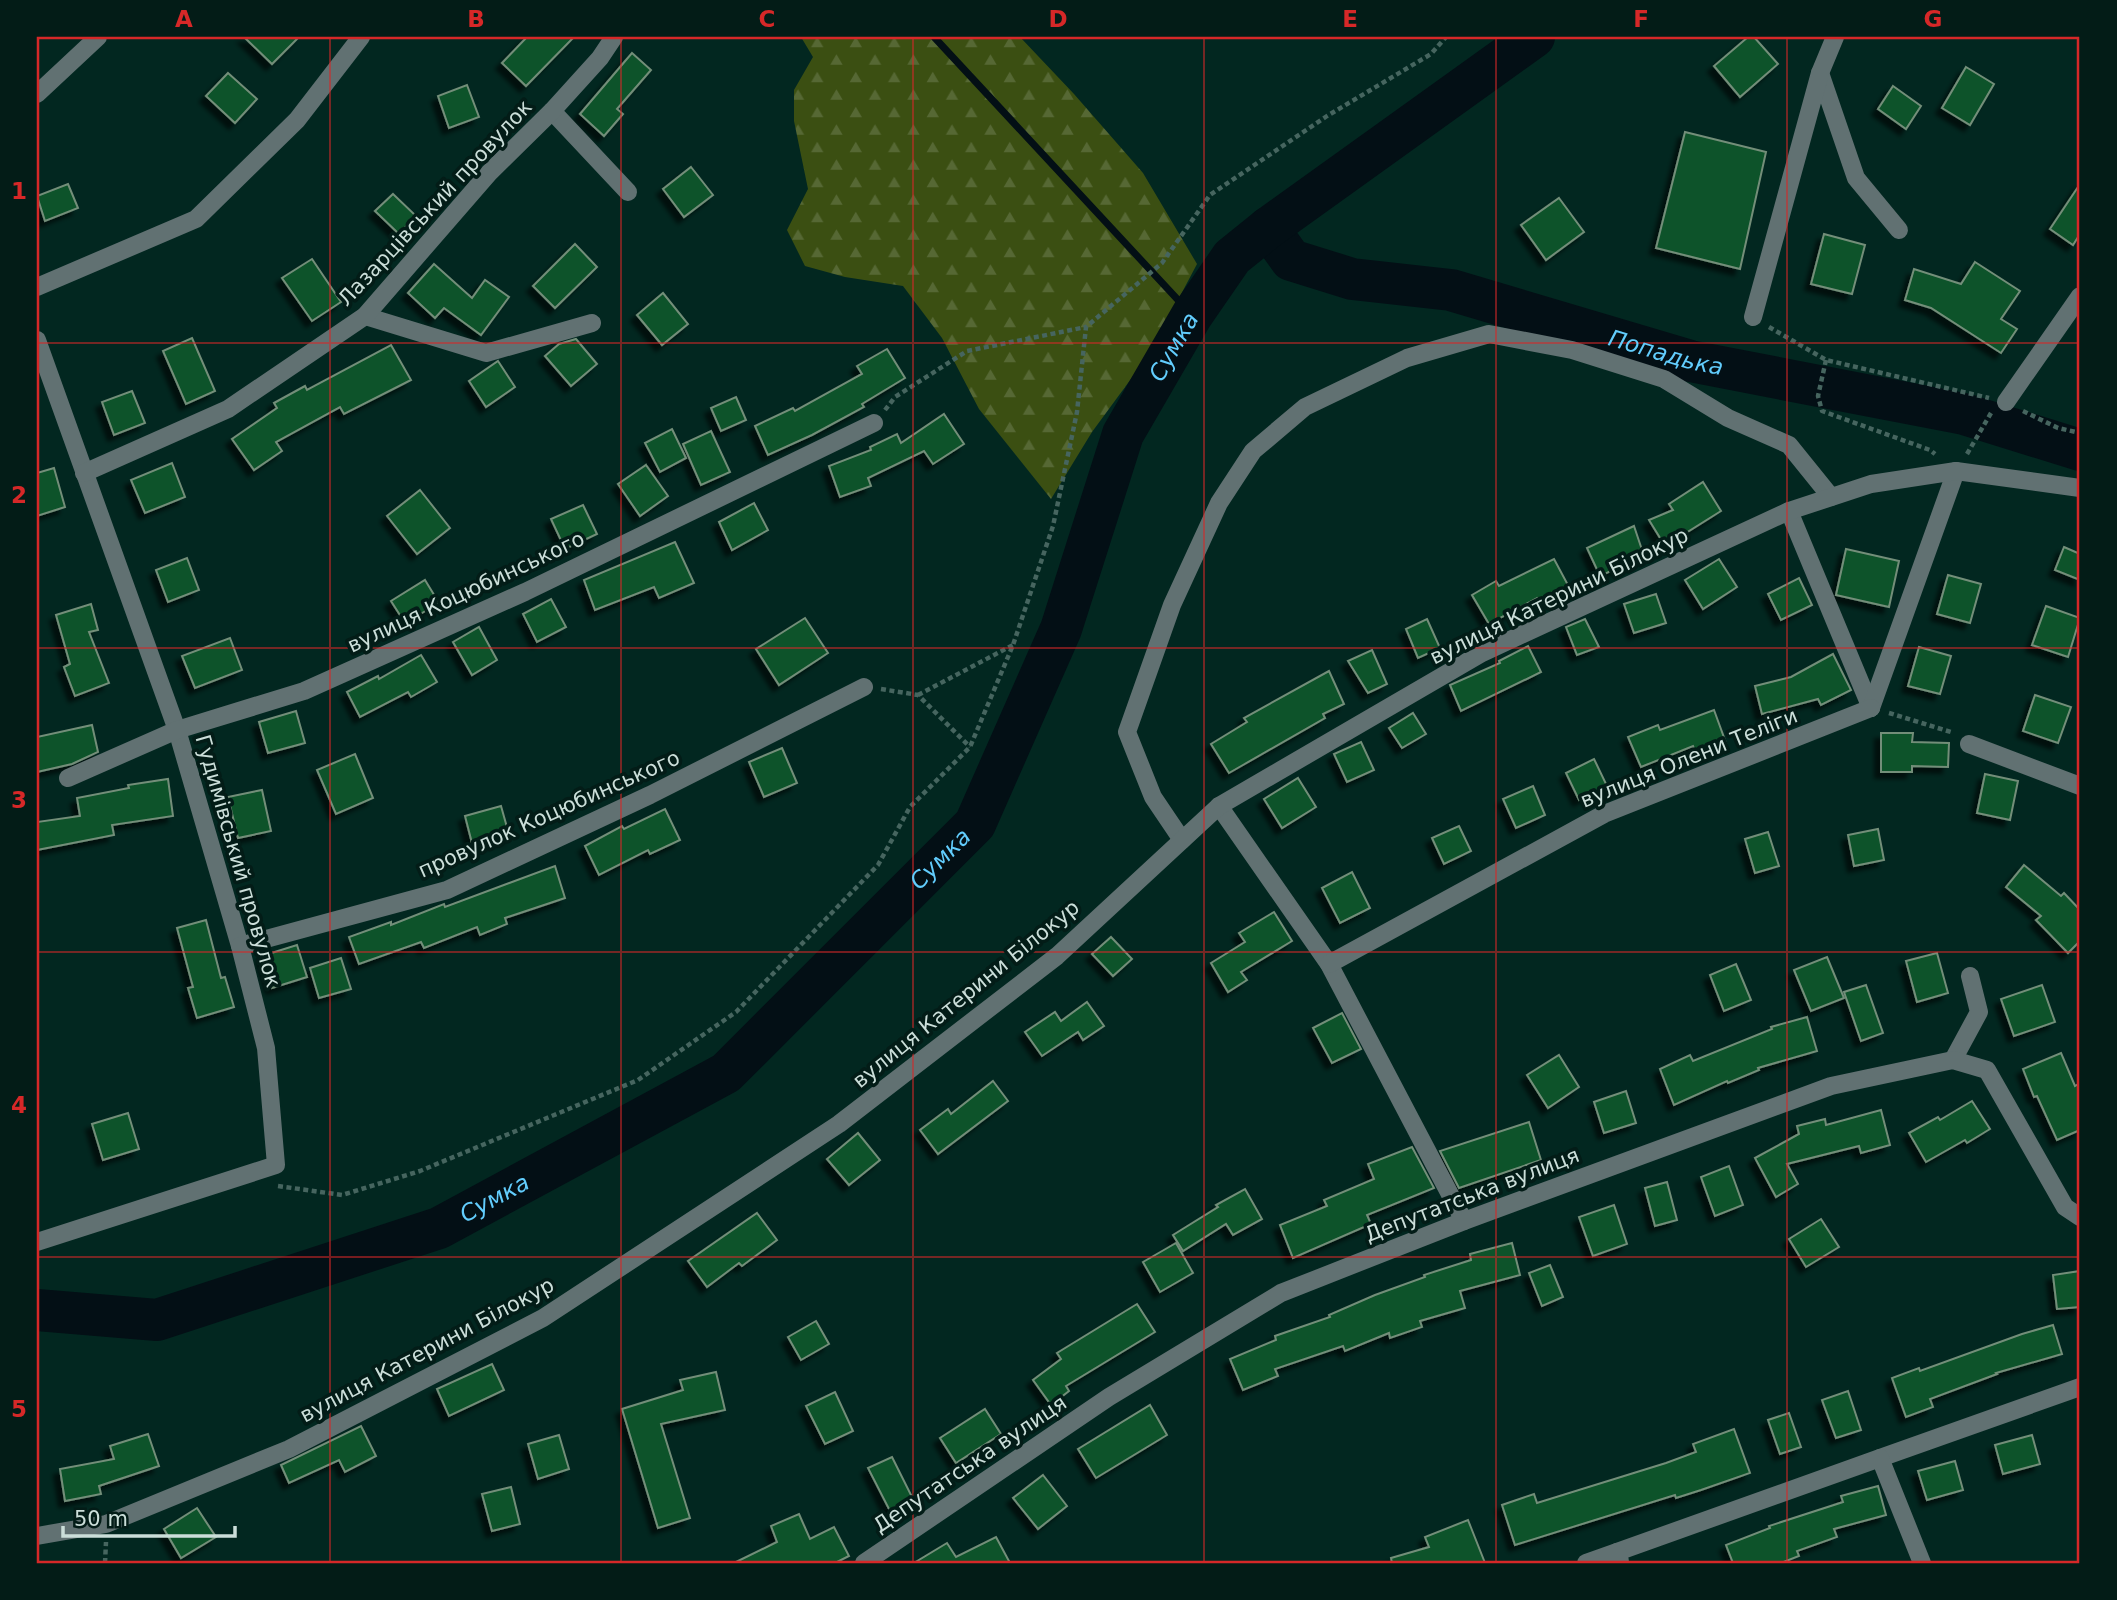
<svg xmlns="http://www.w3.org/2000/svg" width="2117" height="1600" font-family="'DejaVu Sans',sans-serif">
  <defs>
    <pattern id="forest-firs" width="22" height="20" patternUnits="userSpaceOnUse" patternTransform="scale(1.75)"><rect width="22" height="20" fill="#3b4f12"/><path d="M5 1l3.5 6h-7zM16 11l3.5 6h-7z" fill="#566834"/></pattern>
    <filter id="shadow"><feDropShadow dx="-6" dy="6" stdDeviation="2" flood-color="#0009"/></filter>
  </defs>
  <rect width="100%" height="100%" fill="#022720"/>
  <path fill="url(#forest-firs)" d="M801,37H1020L1074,94L1143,173L1197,264L1150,353L1092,432L1051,499L979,409L942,338L903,286L845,277L805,266L787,230L808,189L794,121V90L813,57Z"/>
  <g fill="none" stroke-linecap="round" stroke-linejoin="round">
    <path stroke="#030f15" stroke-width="7" d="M934,37L1192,315"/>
    <g stroke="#030f15" stroke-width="42">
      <path id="s1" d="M1268,228L1291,260L1352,279L1451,290L1690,361L1964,414L2080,450"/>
      <path id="s2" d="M37,1310L157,1320L439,1228L726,1073L975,824L1061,629L1123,434L1192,315L1232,257L1268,228L1534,37"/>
    </g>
  </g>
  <g fill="#0b5229" stroke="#738e79" stroke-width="2" filter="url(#shadow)">
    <path d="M244,37H299L272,64Z"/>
    <path d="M527,37H574L526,86L502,63Z"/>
    <path d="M1748,37H1754L1778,64L1740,97L1714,66Z"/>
    <path d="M632,53L651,70L617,109L623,114L604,136L580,114Z"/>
    <path d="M1966,67L1994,84L1970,125L1942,108Z"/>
    <path d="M228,73L257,99L235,123L206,96Z"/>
    <path d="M467,85L479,117L449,128L438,96Z"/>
    <path d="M1893,86L1921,106L1906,129L1878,109Z"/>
    <path d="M1685,132L1766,152L1740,269L1656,248Z"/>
    <path d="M691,167L713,195L684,217L663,189Z"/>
    <path d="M68,184L78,208L45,221L37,196Z"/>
    <path d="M2080,184V234L2073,245L2050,229Z"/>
    <path d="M393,194L416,216L399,234L375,211Z"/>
    <path d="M1559,198L1584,232L1546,260L1521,225Z"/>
    <path d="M1824,234L1865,245L1852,294L1811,284Z"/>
    <path d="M575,244L597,267L555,308L533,286Z"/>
    <path d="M312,259L341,302L312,321L282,278Z"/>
    <path d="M1975,262L2020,291L2001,319L2017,329L2001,353L1931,308L1905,300L1914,269L1961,284Z"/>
    <path d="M434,264L472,298L485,280L509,297L481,335L444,308L435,318L408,293Z"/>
    <path d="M663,293L688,324L662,345L637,315Z"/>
    <path d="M192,338L215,391L186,404L163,351Z"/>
    <path d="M576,339L597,364L571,386L545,356L559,344Z"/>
    <path d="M391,345L411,380L344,414L340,407L276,442L282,451L254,470L232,439L277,408L274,403L305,386L307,390Z"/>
    <path d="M887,349L905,378L862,404L864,407L812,435L768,455L755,426L793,408L795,411L862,374L857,366Z"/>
    <path d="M498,361L515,387L486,407L469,381Z"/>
    <path d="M132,391L145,423L114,435L102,402Z"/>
    <path d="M736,397L746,420L721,431L711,408Z"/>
    <path d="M944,414L964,444L933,464L924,451L868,478L871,486L840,497L829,466L871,450L870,447L897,434L901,443Z"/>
    <path d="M672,429L686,458L660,472L645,443Z"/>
    <path d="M711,431L730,472L701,485L683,444Z"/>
    <path d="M172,463L185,497L145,513L131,480Z"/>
    <path d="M646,465L668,496L640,516L618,484Z"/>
    <path d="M54,468L65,507L37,516V473Z"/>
    <path d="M1703,482L1721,511L1665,546L1649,520L1673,510L1669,504Z"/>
    <path d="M420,490L450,528L417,554L387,516Z"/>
    <path d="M754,503L768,530L732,550L719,522Z"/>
    <path d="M583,505L597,534L565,549L551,519Z"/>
    <path d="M1634,526L1644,556L1600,576L1587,548Z"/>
    <path d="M675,542L694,583L659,598L654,587L595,610L584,580Z"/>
    <path d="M2064,547L2080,554V580L2055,570Z"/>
    <path d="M1846,549L1899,561L1889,607L1836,595Z"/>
    <path d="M187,558L199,590L168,602L156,570Z"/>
    <path d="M1554,559L1569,587L1539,602L1537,598L1489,624L1472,595L1496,581L1499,586Z"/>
    <path d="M1719,559L1737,587L1703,609L1685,580Z"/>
    <path d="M1948,575L1981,584L1970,623L1937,614Z"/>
    <path d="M1799,578L1812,605L1781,620L1768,594Z"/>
    <path d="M425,580L439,603L405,623L391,601Z"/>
    <path d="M1656,594L1666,623L1634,633L1624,604Z"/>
    <path d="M551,599L566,627L537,642L523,614Z"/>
    <path d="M91,604L98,630L89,632L109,683L75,696L64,667L70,664L56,615Z"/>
    <path d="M2046,606L2080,618L2068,657L2032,645Z"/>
    <path d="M805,618L828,653L779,685L756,649Z"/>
    <path d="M1427,619L1440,648L1418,658L1406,629Z"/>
    <path d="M1585,619L1599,647L1577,655L1566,627Z"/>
    <path d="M479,627L497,660L472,675L453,642Z"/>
    <path d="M230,638L242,670L195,688L182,656Z"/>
    <path d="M1528,646L1541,672L1461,711L1450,685L1500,663L1499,661Z"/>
    <path d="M1919,647L1951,656L1940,694L1908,686Z"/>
    <path d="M1372,650L1387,684L1368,693L1348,661Z"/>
    <path d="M1833,654L1851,690L1821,705L1818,699L1762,714L1755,686L1791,677Z"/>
    <path d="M421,655L437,682L411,697L408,692L360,717L347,692L378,676L379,679Z"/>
    <path d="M1329,671L1344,704L1323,714L1325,718L1229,773L1211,744L1247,722L1244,718Z"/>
    <path d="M2035,695L2071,707L2058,743L2023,731Z"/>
    <path d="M1714,710L1726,743L1696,753L1693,746L1641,767L1628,737L1658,725L1660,730Z"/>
    <path d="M296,711L305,743L268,753L259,722Z"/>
    <path d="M1413,713L1426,734L1402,748L1389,728Z"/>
    <path d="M92,725L98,752L72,764L37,772V737Z"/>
    <path d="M1881,733H1913L1912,742L1949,743L1948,767L1912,766V772H1881Z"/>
    <path d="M1361,742L1374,770L1347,782L1334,754Z"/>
    <path d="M782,748L797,783L764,797L749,762Z"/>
    <path d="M355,754L373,798L336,814L317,770Z"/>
    <path d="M1594,759L1607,786L1579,800L1566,773Z"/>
    <path d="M1985,774L2018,781L2010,820L1977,813Z"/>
    <path d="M1298,778L1316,807L1282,828L1264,799Z"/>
    <path d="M168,779L173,816L112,825L114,835L37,850V822L80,816L77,798L129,788L128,785Z"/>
    <path d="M1533,786L1545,815L1516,828L1503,799Z"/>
    <path d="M262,790L271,831L238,838L228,797Z"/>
    <path d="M501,806L510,838L473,847L465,816Z"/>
    <path d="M665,809L680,840L650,854L648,850L599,875L585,846L622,826L624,829Z"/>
    <path d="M1459,826L1471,851L1444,864L1432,838Z"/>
    <path d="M1878,829L1884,860L1854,866L1848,835Z"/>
    <path d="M1768,832L1779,866L1755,873L1745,839Z"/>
    <path d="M2024,865L2061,896L2064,893L2080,910V941L2068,953L2036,920L2041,916L2006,887Z"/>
    <path d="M555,866L565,898L505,918L507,924L480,935L477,927L424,948L421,942L359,964L349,937L391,922V925L444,904L445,907Z"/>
    <path d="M1352,872L1370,908L1340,923L1322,888Z"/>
    <path d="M1274,912L1292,941L1241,972L1247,980L1228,992L1211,963L1245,942L1239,933Z"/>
    <path d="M206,920L221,978L225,977L234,1007L197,1018L188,988L193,987L177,928Z"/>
    <path d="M1111,937L1132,959L1113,976L1092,954Z"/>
    <path d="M297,945L307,977L272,988L262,956Z"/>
    <path d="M1937,953L1948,993L1917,1002L1906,961Z"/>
    <path d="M1827,957L1844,998L1811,1011L1794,970Z"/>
    <path d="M341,958L351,989L319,998L310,968Z"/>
    <path d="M1736,964L1751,1000L1724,1011L1710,975Z"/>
    <path d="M1866,985L1883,1033L1861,1041L1844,992Z"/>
    <path d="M2042,985L2055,1022L2014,1036L2001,999Z"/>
    <path d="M1087,1002L1104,1026L1083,1040L1078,1032L1042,1056L1025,1032L1055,1012L1061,1021Z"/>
    <path d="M1342,1013L1361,1049L1332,1063L1313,1028Z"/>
    <path d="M1807,1017L1817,1051L1758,1068L1759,1070L1728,1083L1727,1081L1674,1105L1660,1069L1690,1055L1693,1061L1772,1029L1771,1027Z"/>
    <path d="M2061,1053L2075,1086L2080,1083V1130L2057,1140L2037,1096L2034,1097L2023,1069Z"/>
    <path d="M1559,1055L1579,1087L1548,1108L1527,1075Z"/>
    <path d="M993,1081L1008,1101L938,1154L920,1130L948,1109L951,1114Z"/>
    <path d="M1626,1091L1636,1123L1604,1133L1594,1102Z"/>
    <path d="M1972,1101L1990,1129L1967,1143L1965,1140L1926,1162L1909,1133L1938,1117L1940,1120Z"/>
    <path d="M1881,1110L1890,1145L1861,1153L1859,1146L1787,1164L1798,1184L1776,1197L1755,1158L1799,1134L1797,1126L1825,1119L1826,1125Z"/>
    <path d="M128,1113L139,1149L103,1160L92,1124Z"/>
    <path d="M1529,1122L1541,1160L1459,1188L1440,1151Z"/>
    <path d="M858,1133L880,1160L849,1185L827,1159Z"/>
    <path d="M1412,1147L1434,1188L1367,1215L1371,1224L1293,1258L1280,1225L1327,1206L1324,1200L1374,1179L1368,1164Z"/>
    <path d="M1729,1166L1743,1205L1715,1216L1701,1177Z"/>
    <path d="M1667,1182L1677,1220L1655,1226L1645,1188Z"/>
    <path d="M1245,1189L1262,1219L1233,1235L1226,1224L1183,1251L1173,1235L1218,1207L1216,1205Z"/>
    <path d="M1614,1205L1627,1244L1593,1256L1579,1217Z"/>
    <path d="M757,1213L777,1240L742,1266L739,1263L707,1287L688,1261Z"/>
    <path d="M1821,1219L1839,1247L1806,1267L1789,1239Z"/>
    <path d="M1176,1243L1193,1273L1160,1292L1143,1262Z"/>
    <path d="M1512,1243L1520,1275L1460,1291L1465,1308L1420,1321L1422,1327L1390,1338L1389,1333L1345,1351L1343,1346L1275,1369L1278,1376L1243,1390L1230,1359L1276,1340L1275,1336L1330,1317L1329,1315L1375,1295L1425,1277L1424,1275L1471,1260L1470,1254Z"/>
    <path d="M1550,1265L1563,1297L1542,1306L1529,1273Z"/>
    <path d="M2080,1271V1307L2057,1309L2053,1275Z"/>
    <path d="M1137,1304L1155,1332L1066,1386L1069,1391L1051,1405L1033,1380L1061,1359L1057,1353Z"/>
    <path d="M816,1321L829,1344L801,1360L788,1337Z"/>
    <path d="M2053,1325L2062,1354L1996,1373L1997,1374L1930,1399L1933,1407L1906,1417L1892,1378L1919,1368L1920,1371L2022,1334Z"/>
    <path d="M492,1364L504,1390L449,1416L437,1389Z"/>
    <path d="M716,1372L725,1410L661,1424L690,1518L658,1528L622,1409L683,1390L680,1380Z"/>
    <path d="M1848,1391L1861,1430L1836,1438L1822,1400Z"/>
    <path d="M835,1392L853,1431L825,1444L806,1406Z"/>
    <path d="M1150,1405L1167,1435L1096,1478L1078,1449Z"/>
    <path d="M985,1409L1001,1434L956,1463L940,1438Z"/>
    <path d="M1789,1413L1801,1447L1780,1454L1768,1420Z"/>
    <path d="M361,1426L376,1456L345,1472L339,1460L289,1483L281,1465Z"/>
    <path d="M1734,1429L1750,1473L1701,1490L1676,1498L1675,1495L1515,1545L1502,1505L1534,1494L1537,1503L1666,1463L1696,1452L1693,1444Z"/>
    <path d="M148,1434L159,1466L99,1486L101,1494L65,1501L60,1469L114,1459L110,1446Z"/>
    <path d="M559,1435L569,1469L538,1479L528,1444Z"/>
    <path d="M2032,1435L2040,1464L2003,1474L1995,1445Z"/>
    <path d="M892,1457L913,1499L890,1511L868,1468Z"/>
    <path d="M1955,1461L1963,1490L1927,1500L1918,1471Z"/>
    <path d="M1043,1475L1067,1506L1038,1529L1013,1498Z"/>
    <path d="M1878,1486L1886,1515L1834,1529L1837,1537L1797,1551L1799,1556L1781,1563H1733L1726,1545L1770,1528L1769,1526L1843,1502L1841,1496Z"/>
    <path d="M511,1487L520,1524L492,1531L482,1494Z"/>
    <path d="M197,1508L216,1537L181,1558L164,1529Z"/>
    <path d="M799,1514L810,1539L834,1527L849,1556L835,1563H734L777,1542L771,1526Z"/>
    <path d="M1468,1520L1485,1563H1392L1391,1558L1429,1547L1425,1537Z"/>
    <path d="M996,1537L1010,1563H914L947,1543L956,1557Z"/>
  </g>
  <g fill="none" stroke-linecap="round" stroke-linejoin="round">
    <g stroke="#46655f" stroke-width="4.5" stroke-dasharray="5 3.5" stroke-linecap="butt">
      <path d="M1769,327L1826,360L1989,398"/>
      <path d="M1826,360L1818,396L1822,411L1930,450L1935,454"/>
      <path d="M885,410L895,397L967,351L1086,327"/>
      <path d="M2023,411L2058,428L2080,433"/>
      <path d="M1967,454L1991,413"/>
      <path d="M881,689L918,695L970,747"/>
      <path d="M918,695L1013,645"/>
      <path d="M1889,713L1954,733"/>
      <path d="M278,1186L342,1195L420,1171L638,1080L736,1012L878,865L910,807L970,747L1013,645L1053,526L1077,412L1086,327L1162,263L1210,195L1327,116L1431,54L1446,37"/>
      <path d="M105,1563L106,1542"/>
    </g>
    <g stroke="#617172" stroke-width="18">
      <path d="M1820,73L1856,178L1899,230"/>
      <path d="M37,94L98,37"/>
      <path d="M552,111L628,192"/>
      <path d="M37,287L196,219L297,120L361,37"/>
      <path d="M365,316L486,353L592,323"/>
      <path d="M1753,317L1820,73L1835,37"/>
      <path d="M37,340L177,730L240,946L266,1048L276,1165L37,1242"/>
      <path d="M2006,402L2080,296"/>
      <path d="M84,473L228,409L365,316L489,173L552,111L600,58L614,37"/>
      <path d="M1789,511L1871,708"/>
      <path d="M1871,708L1956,471"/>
      <path d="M1969,744L2080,786"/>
      <path d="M68,778L177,730L304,691L525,592L874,423"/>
      <path d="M1219,806L1329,964L1464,1221"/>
      <path d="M1182,840L1153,797L1127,732L1172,605L1219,503L1253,451L1305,407L1407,358L1489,334L1572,350L1664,379L1728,418L1789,445L1831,497"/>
      <path d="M240,946L447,890L650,795L864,687"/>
      <path d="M1329,964L1604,814L1871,708"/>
      <path d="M1953,1060L1979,1012L1970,976"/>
      <path d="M1880,1458L2080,1387"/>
      <path d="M37,1536L106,1524L289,1449L543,1318L839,1124L1057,956L1219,806L1482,653L1789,511L1871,484L1956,471L2080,488"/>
      <path d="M1617,1552L1880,1458L1922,1563"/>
      <path d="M864,1563L1109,1397L1281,1293L1464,1221L1831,1086L1953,1060L1987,1070L2065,1207L2080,1217"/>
      <path d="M1586,1563L1617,1552L1620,1561"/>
    </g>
  </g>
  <path fill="none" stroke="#d62828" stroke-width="2" stroke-opacity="0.55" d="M330,37V1563M621,37V1563M913,37V1563M1204,37V1563M1496,37V1563M1787,37V1563M37,343H2080M37,648H2080M37,952H2080M37,1257H2080"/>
  <g text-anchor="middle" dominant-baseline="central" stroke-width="7" stroke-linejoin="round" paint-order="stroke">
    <g font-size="21" fill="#cbded9" stroke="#031c17">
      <text transform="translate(435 203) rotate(-47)">Лазарцівський провулок</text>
      <text transform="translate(466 592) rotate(-25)">вулиця Коцюбинського</text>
      <text transform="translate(1559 596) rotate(-26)">вулиця Катерини Білокур</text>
      <text transform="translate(1689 758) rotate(-22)">вулиця Олени Теліги</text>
      <text transform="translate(549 814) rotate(-24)">провулок Коцюбинського</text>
      <text transform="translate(238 861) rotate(74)">Гудимівський провулок</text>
      <text transform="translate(966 994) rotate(-39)">вулиця Катерини Білокур</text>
      <text transform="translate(1472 1195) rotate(-21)">Депутатська вулиця</text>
      <text transform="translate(427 1350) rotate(-28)">вулиця Катерини Білокур</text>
      <text transform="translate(970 1464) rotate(-34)">Депутатська вулиця</text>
    </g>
    <g font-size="23" font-style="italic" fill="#62cdfd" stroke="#031c17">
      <text stroke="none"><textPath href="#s2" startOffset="1614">Сумка</textPath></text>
      <text stroke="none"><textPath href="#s1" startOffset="427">Попадька</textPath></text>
      <text stroke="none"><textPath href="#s2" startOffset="1046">Сумка</textPath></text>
      <text stroke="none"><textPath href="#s2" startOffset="480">Сумка</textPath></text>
    </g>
  </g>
  <rect width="2117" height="1600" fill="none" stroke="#031c17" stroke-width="77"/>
  <path d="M63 1526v10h172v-10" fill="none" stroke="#cbded9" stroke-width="3.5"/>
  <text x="74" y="1526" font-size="21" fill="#cbded9" stroke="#031c17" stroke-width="5" paint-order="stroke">50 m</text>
  <rect x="38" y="38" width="2040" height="1524" fill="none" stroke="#d62828" stroke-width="2.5"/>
  <g font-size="23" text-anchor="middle" font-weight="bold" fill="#d62828">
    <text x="184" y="27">A</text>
    <text x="476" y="27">B</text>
    <text x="767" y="27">C</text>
    <text x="1058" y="27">D</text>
    <text x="1350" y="27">E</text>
    <text x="1641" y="27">F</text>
    <text x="1933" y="27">G</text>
    <text x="19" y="199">1</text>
    <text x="19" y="503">2</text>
    <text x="19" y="808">3</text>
    <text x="19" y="1113">4</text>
    <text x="19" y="1417">5</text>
  </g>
</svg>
